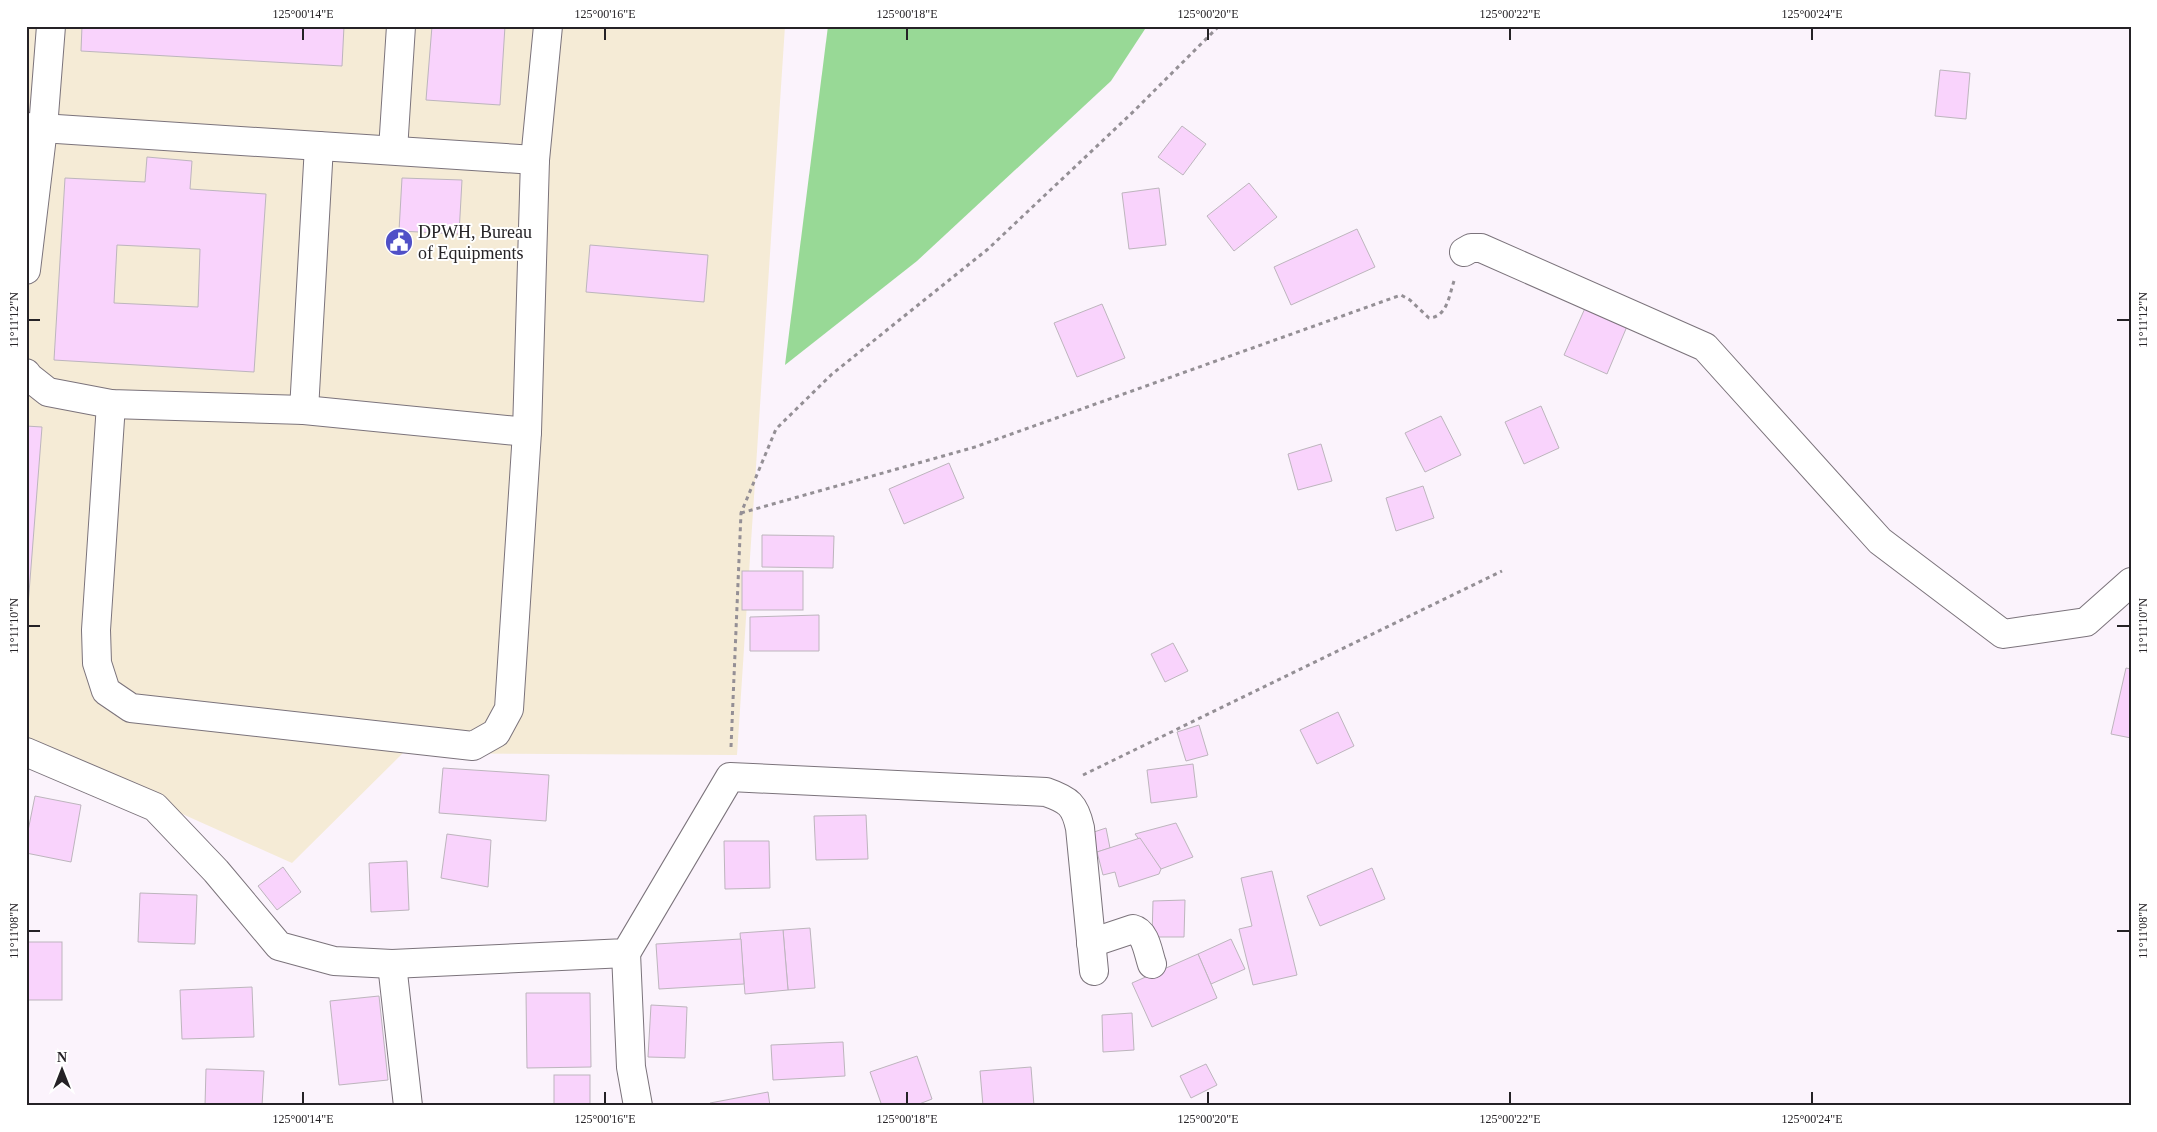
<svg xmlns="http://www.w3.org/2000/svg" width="2157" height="1132" font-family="Georgia,serif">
  <rect width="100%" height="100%" fill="#fbf3fc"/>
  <path fill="#f5ebd6" d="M26,26H785L737,755L403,753L292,863L26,744Z"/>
  <path fill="#98d996" d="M828,26H1147L1111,81L917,261L785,365Z"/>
  <g fill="#f9d3fc" stroke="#bdb5bd" fill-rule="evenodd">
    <path d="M82,26H344L342,66L81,51Z"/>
    <path d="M432,26H505L500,105L426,100Z"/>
    <path d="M1940,70L1970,73L1966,119L1935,116Z"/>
    <path d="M1182,126L1206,144L1183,175L1158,157Z"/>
    <path d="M147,157L192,161L190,189L266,194L254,372L54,360L65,178L145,182ZM117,245L200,249L198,307L114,303Z"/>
    <path d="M402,178L462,180L459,234L399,231Z"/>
    <path d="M1249,183L1277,217L1234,251L1207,216Z"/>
    <path d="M1159,188L1166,245L1129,249L1122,193Z"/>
    <path d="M1357,229L1375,267L1291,305L1274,267Z"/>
    <path d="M590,245L708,255L704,302L586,292Z"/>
    <path d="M1102,304L1125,358L1077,377L1054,323Z"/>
    <path d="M1586,306L1628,324L1607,374L1564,355Z"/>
    <path d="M1541,406L1559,448L1524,464L1505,422Z"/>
    <path d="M1441,416L1461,455L1425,472L1405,433Z"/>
    <path d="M26,426L42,427L26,631Z"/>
    <path d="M1321,444L1332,481L1298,490L1288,454Z"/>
    <path d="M949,463L964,498L904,524L889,489Z"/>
    <path d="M1423,486L1434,518L1396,531L1386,498Z"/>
    <path d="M762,535L834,536L833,568L762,567Z"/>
    <rect x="742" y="571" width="61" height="39"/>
    <path d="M819,615V651H750V617Z"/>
    <path d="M1173,643L1188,671L1165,682L1151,654Z"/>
    <path d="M2126,668L2131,669V738L2111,734Z"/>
    <path d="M1338,712L1354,746L1317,764L1300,730Z"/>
    <path d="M1199,725L1208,755L1186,761L1177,732Z"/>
    <path d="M1193,764L1197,797L1151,803L1147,770Z"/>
    <path d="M443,768L549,775L546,821L439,813Z"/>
    <path d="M35,796L81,805L71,862L26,853V841Z"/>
    <path d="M866,815L868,859L816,860L814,816Z"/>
    <path d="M1176,823L1193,857L1161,869L1135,834Z"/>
    <path d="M1106,828L1110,848L1097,852L1091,833Z"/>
    <path d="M447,834L491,840L488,887L441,878Z"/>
    <path d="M1140,838L1161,869L1159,874L1119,887L1115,872L1103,875L1097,852Z"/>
    <path d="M724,841H769L770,888L725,889Z"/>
    <path d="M407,861L409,910L371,912L369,863Z"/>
    <path d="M283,867L301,892L277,910L258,886Z"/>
    <path d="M1372,868L1385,899L1320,926L1307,896Z"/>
    <path d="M1272,871L1297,975L1253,985L1239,929L1252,926L1241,878Z"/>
    <path d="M140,893L197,895L195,944L138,942Z"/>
    <path d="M1185,900L1184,937H1152L1153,901Z"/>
    <path d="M810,928L815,988L788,990L783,930Z"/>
    <path d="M783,930L788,990L745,994L740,933Z"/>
    <path d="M741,939L744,984L659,989L656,944Z"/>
    <path d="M1231,939L1245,969L1211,984L1198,954Z"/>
    <rect x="26" y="942" width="36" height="58"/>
    <path d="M1198,954L1217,998L1152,1027L1132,983Z"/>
    <path d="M252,987L254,1037L182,1039L180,990Z"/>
    <path d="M526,993H590L591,1067L527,1068Z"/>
    <path d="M379,996L388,1080L339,1085L330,1001Z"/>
    <path d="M651,1005L687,1007L685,1058L648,1057Z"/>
    <path d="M1132,1013L1134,1050L1103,1052L1102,1015Z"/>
    <path d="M843,1042L845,1076L773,1080L771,1045Z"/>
    <path d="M917,1056L932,1099L914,1106H882L870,1072Z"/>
    <path d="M1206,1064L1217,1085L1191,1098L1180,1076Z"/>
    <path d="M1031,1067L1034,1106H983L980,1071Z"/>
    <path d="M206,1069L264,1071L262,1106H205Z"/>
    <rect x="554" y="1075" width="36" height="31"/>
    <path d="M768,1092L770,1106H710V1103Z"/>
  </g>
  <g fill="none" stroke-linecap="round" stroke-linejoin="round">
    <defs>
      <g id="minor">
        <path d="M26,127L535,160"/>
        <path d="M393,150L401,26"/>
        <path d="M1464,252L1471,248H1481L1705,347L1880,541L2003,634L2086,622L2131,582"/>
        <path d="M26,270L43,128L51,26"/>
        <path d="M26,373L29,377L48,392L111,404L304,410L527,432"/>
        <path d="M111,404L96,630L97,663L106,691L131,708L473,746L496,733L509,709L527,432L535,160L548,26"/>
        <path d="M304,410L319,146"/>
        <path d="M26,752L155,807L216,871L279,946L334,961L392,964L626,953L730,777L1046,792C1069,800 1075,805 1080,828L1094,971"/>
        <path d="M1091,943L1133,929C1146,932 1148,953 1152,964"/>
        <path d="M626,953L631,1067L638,1106"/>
        <path d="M392,964L408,1106"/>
      </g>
    </defs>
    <use href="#minor" stroke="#7b737b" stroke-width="30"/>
    <g stroke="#948f95" stroke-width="3" stroke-dasharray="4 4" stroke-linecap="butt">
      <path d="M741,513L975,447L1401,295L1410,300L1429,318C1447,317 1449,296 1454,281"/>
      <path d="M731,747L741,513L776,429L832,374L988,249L1134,111L1219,26"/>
      <path d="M1083,775L1502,571"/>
    </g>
    <use href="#minor" stroke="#fff" stroke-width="28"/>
  </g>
  <path fill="none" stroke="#252226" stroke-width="2" d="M303,28V40M605,28V40M907,28V40M1208,28V40M1510,28V40M1812,28V40M28,320H40M2117,320H2130M28,626H40M2117,626H2130M28,931H40M2117,931H2130M303,1092V1104M605,1092V1104M907,1092V1104M1208,1092V1104M1510,1092V1104M1812,1092V1104"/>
  <defs>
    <symbol id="civic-disc" viewBox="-11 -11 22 22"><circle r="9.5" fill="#5050c7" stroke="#fff"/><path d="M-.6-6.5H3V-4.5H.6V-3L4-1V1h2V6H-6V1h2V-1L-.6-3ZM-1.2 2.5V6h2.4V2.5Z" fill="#fff"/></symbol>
  </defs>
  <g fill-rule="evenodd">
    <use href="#civic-disc" x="383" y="226" width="32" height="32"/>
  </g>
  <g text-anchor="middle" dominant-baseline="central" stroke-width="4" stroke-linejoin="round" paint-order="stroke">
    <g font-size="18" fill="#252226" stroke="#fff" text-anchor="start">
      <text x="418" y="232">DPWH, Bureau<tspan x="418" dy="21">of Equipments</tspan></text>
    </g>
  </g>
  <rect width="2157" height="1132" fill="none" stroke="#ffffff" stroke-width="55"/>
  <g transform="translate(62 1070)" stroke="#ffffff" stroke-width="4" paint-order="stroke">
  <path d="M0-4L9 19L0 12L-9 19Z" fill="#252226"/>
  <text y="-8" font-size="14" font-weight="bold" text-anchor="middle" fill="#252226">N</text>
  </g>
  <rect x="28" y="28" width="2102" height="1076" fill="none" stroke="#252226" stroke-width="2"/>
  <g font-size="12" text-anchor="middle" fill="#252226">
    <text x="303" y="18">125°00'14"E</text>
    <text x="605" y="18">125°00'16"E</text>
    <text x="907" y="18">125°00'18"E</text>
    <text x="1208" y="18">125°00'20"E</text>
    <text x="1510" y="18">125°00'22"E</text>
    <text x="1812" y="18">125°00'24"E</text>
    <text transform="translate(14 320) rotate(-90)" y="4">11°11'12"N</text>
    <text transform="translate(2143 320) rotate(-90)" y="4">11°11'12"N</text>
    <text transform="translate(14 626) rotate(-90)" y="4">11°11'10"N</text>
    <text transform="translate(2143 626) rotate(-90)" y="4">11°11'10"N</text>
    <text transform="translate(14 931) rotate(-90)" y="4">11°11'08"N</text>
    <text transform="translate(2143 931) rotate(-90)" y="4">11°11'08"N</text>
    <text x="303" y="1123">125°00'14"E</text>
    <text x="605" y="1123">125°00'16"E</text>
    <text x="907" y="1123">125°00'18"E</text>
    <text x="1208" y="1123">125°00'20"E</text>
    <text x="1510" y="1123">125°00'22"E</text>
    <text x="1812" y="1123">125°00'24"E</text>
  </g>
</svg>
